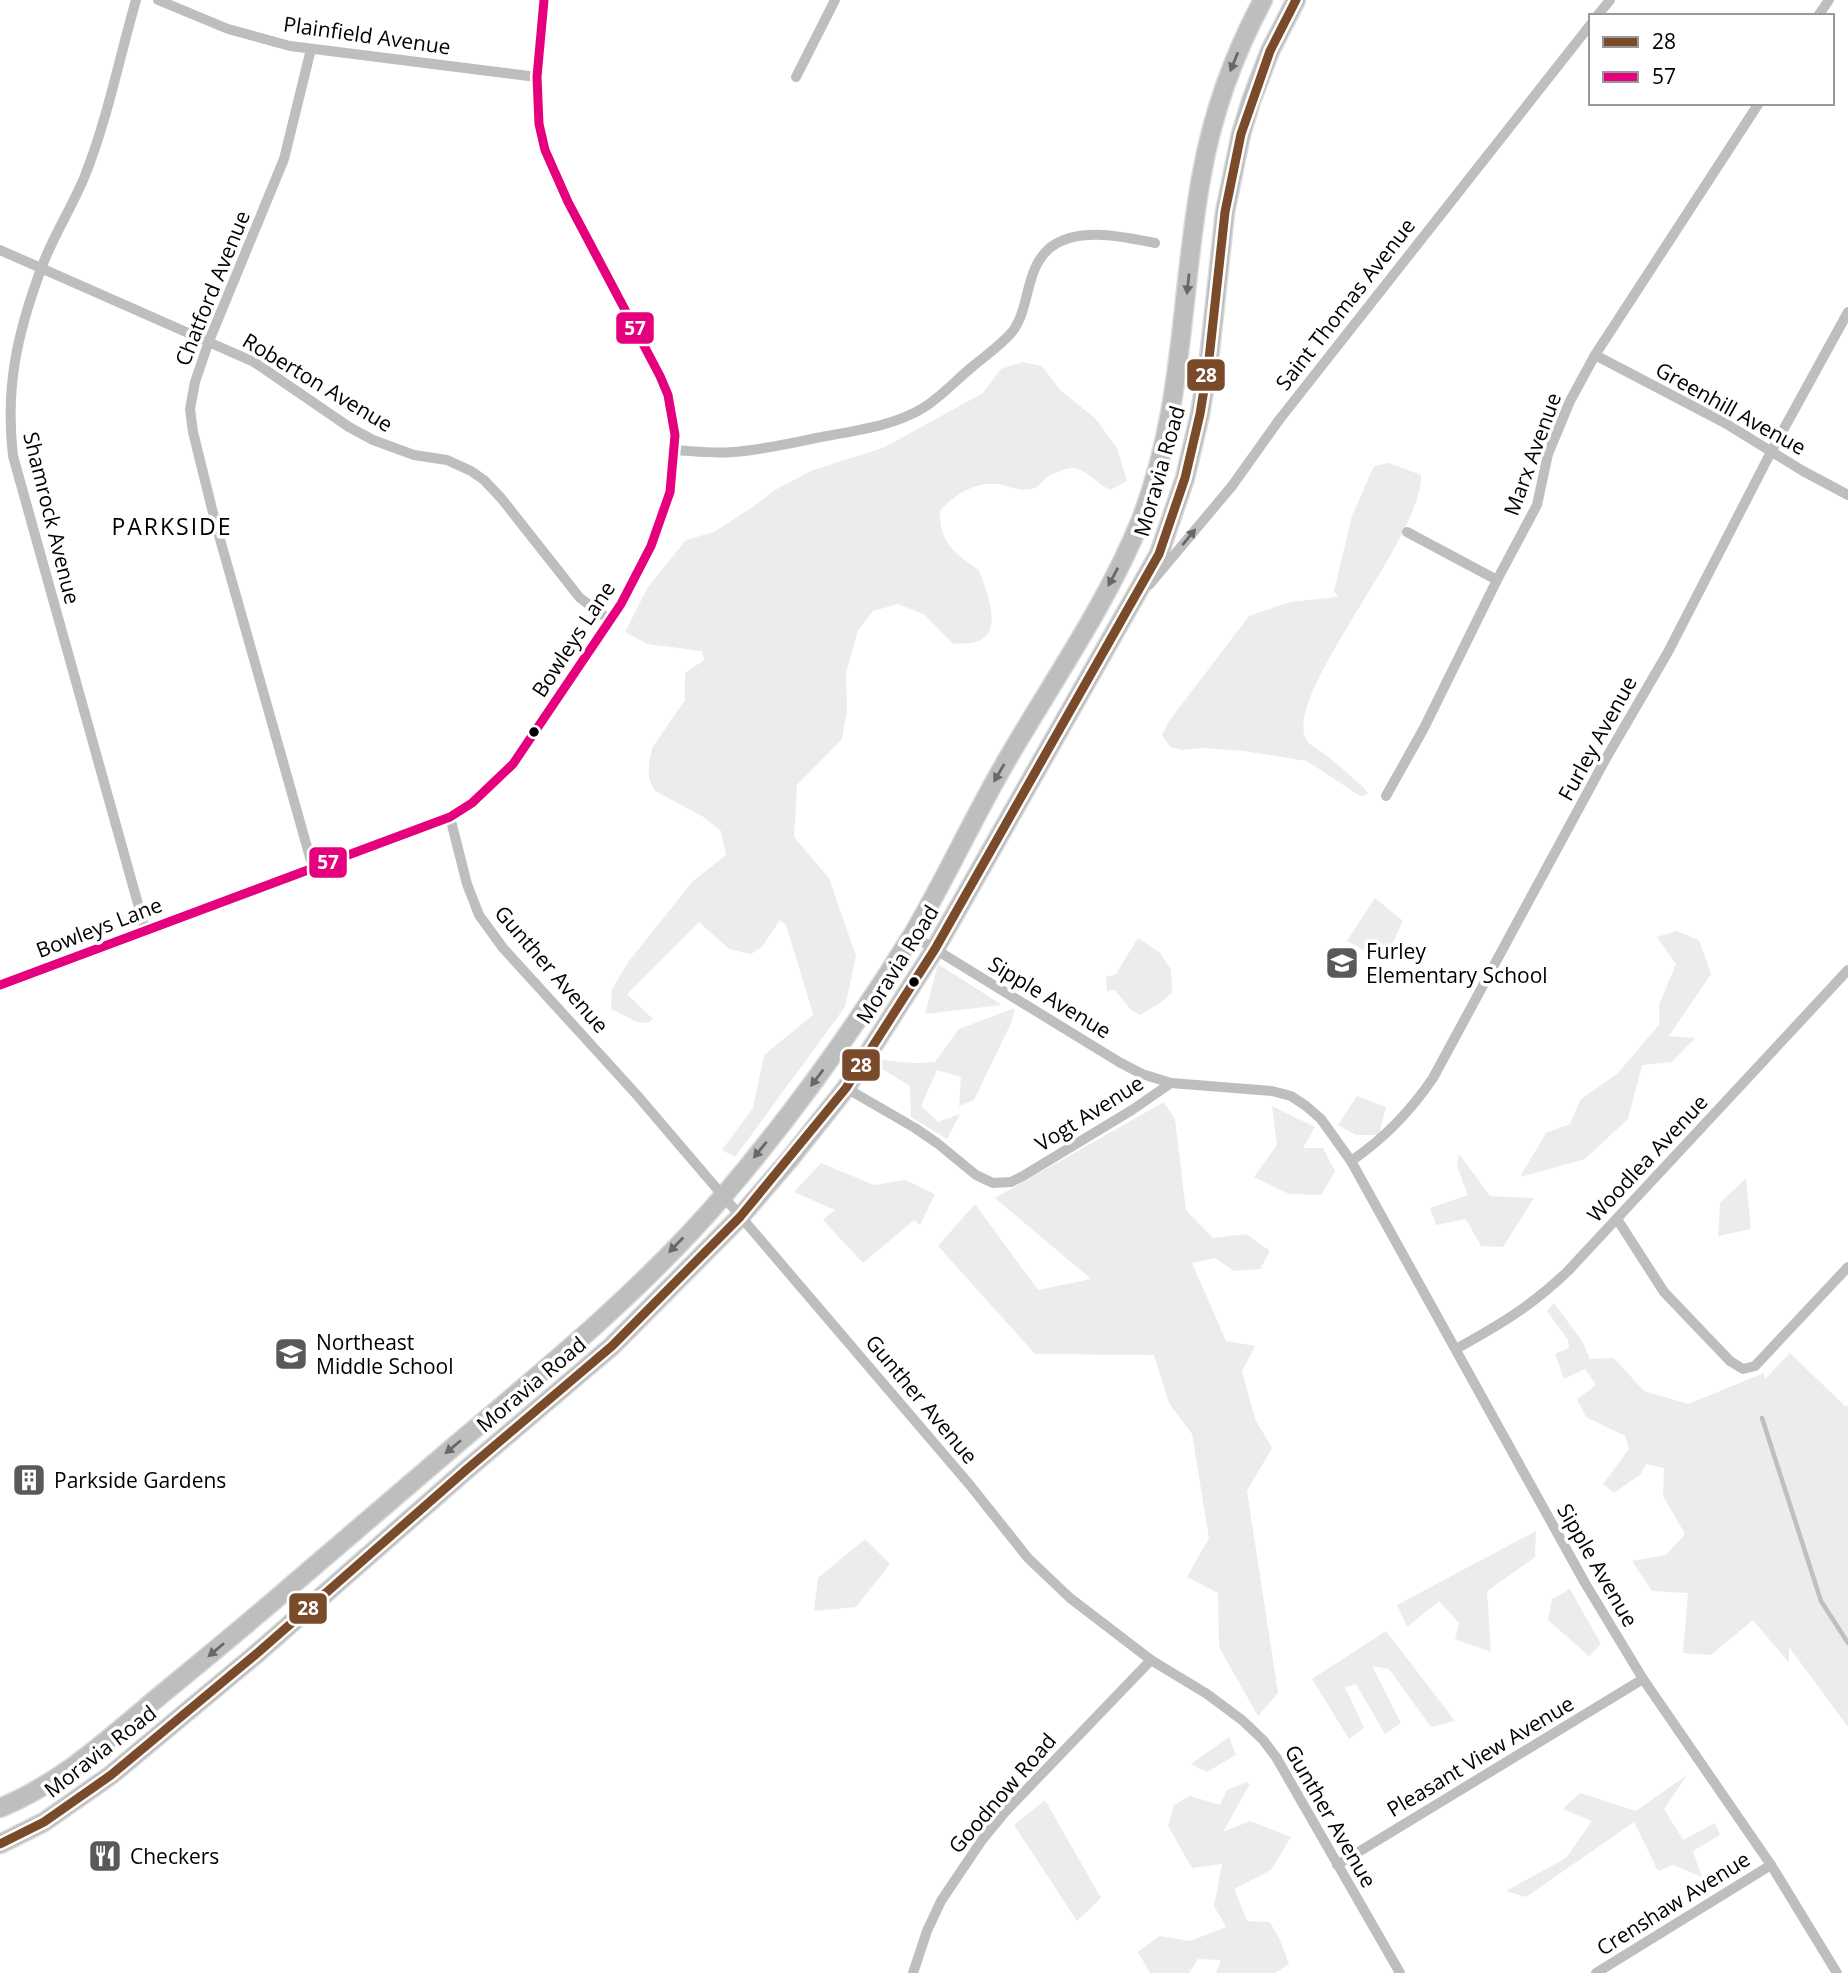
<svg xmlns="http://www.w3.org/2000/svg" width="1848" height="1973" font-family="'Open Sans',sans-serif">
  <rect width="100%" height="100%" fill="#fff"/>
  <g fill="#ececec">
    <path d="M1023,362L1042,366L1061,391L1095,418L1117,448L1127,481L1110,490C1098,484 1084,468 1073,468C1066,468 1053,473 1047,477C1043,480 1040,486 1035,488C1024,492 1013,488 1002,485C978,479 955,494 940,511C940,544 954,553 979,570C985,589 1006,632 976,642C970,644 960,643 953,644L925,615L898,604L873,611L858,630L846,673L847,710L842,739L797,785L794,837L829,878L856,956L845,1007L735,1157L722,1150L753,1108L764,1055L813,1015L812,1010L786,925L780,920L762,947L751,954L729,949L699,922L627,994L653,1019L648,1023L637,1022L611,1009L612,989L629,961L693,881L726,855L721,831L702,816L655,791L649,779V762L652,748L685,700V673L704,660L702,651L647,644L625,632L648,587L686,540L714,532L751,508L775,490L813,470L883,448L983,393L1001,369Z"/>
    <path d="M1389,463L1421,475C1424,537 1279,698 1307,741C1311,746 1319,750 1324,754C1337,763 1349,775 1361,785L1368,793L1366,795L1360,796L1307,761L1244,751L1201,748L1182,750L1170,747L1162,735L1169,721L1249,616L1290,602L1338,597L1334,591L1352,516L1374,466Z"/>
    <path d="M1375,898L1403,921L1384,961L1347,941Z"/>
    <path d="M1676,931L1699,940L1711,974L1669,1036L1695,1038L1672,1062L1642,1065L1628,1119L1585,1159L1520,1177L1546,1133L1570,1124L1581,1099L1617,1074L1659,1025V1005L1676,964L1657,937Z"/>
    <path d="M1138,938L1160,953L1171,970L1172,993L1160,1003L1140,1015L1131,1010L1115,990L1107,991L1106,977L1116,974Z"/>
    <path d="M938,964L1002,1005L925,1014Z"/>
    <path d="M1015,1008L1012,1021L974,1100L959,1106L961,1077L937,1070L921,1106L938,1122L960,1114L947,1139L911,1117L910,1086L882,1069V1060L914,1063L935,1062L959,1029Z"/>
    <path d="M1357,1096L1386,1107L1379,1135H1356L1338,1125Z"/>
    <path d="M1164,1102L1175,1119L1186,1210L1213,1238L1246,1234L1270,1251L1260,1269L1234,1271L1215,1258L1192,1263L1226,1341L1255,1346L1242,1371L1255,1419L1272,1448L1247,1491L1278,1693L1258,1716L1219,1647L1218,1593L1187,1577L1209,1538L1192,1434L1169,1403L1154,1355L1035,1354L938,1246L975,1204L1038,1290L1091,1279L995,1198Z"/>
    <path d="M1272,1106L1315,1127L1303,1148H1323L1335,1171L1321,1195L1289,1194L1254,1177L1277,1145Z"/>
    <path d="M1459,1154L1490,1196L1534,1198L1503,1247L1481,1246L1466,1219L1436,1225L1430,1208L1468,1195L1457,1166Z"/>
    <path d="M821,1163L874,1185L905,1180L935,1194L920,1225L914,1220L863,1263L823,1220L835,1210L794,1192Z"/>
    <path d="M1746,1178L1751,1229L1718,1236L1720,1203Z"/>
    <path d="M1554,1303L1582,1341L1590,1359L1614,1358L1644,1391L1688,1404L1764,1373L1765,1379L1790,1353L1846,1407L1848,1405V1727L1789,1647V1663L1753,1620L1711,1655L1683,1653L1688,1593L1652,1591L1632,1561L1666,1555L1685,1534L1663,1496L1664,1468L1646,1464L1640,1475L1614,1493L1603,1484L1629,1449L1625,1436L1586,1417L1577,1399L1596,1385L1585,1369L1564,1379L1555,1354L1569,1348L1568,1340L1547,1311Z"/>
    <path d="M1536,1531L1535,1557L1487,1591L1491,1652L1455,1639L1459,1623L1439,1601L1407,1627L1397,1605Z"/>
    <path d="M865,1539L890,1564L856,1607L814,1611L818,1578Z"/>
    <path d="M1570,1589L1601,1644L1589,1656L1548,1620L1552,1599Z"/>
    <path d="M1386,1631L1455,1721L1431,1727L1389,1669L1372,1666L1401,1723L1385,1734L1356,1684L1345,1687L1364,1728L1349,1739L1312,1679Z"/>
    <path d="M1229,1737L1236,1755L1207,1772L1191,1764Z"/>
    <path d="M1687,1775L1664,1809L1683,1840L1715,1823L1720,1835L1693,1851L1702,1877L1673,1865L1658,1871L1634,1822L1526,1897L1506,1891L1566,1858L1592,1821L1563,1809L1580,1793L1636,1811Z"/>
    <path d="M1247,1782L1250,1784L1223,1832L1250,1821L1291,1837L1271,1870L1234,1889L1247,1921L1270,1922L1281,1942L1289,1964L1275,1973H1216L1221,1960L1198,1959L1189,1973H1150L1138,1952L1159,1936L1190,1941L1226,1927L1214,1906L1222,1864L1192,1868L1168,1826L1174,1805L1190,1796L1220,1805L1227,1790Z"/>
    <path d="M1045,1800L1101,1898L1077,1921L1014,1825Z"/>
  </g>
  <g fill="none" stroke-linecap="round" stroke-linejoin="round">
    <path stroke="#bfbfbf" stroke-width="4.5" d="M1762,1418L1821,1601L1848,1643"/>
    <defs>
      <g id="primary">
        <path d="M0,1808C58,1784 103,1744 150,1704C197,1665 245,1626 291,1586C349,1537 407,1486 465,1437C556,1361 648,1284 725,1194C794,1113 857,1025 913,934C944,881 970,825 1000,772C1047,689 1104,610 1140,522C1185,408 1180,290 1202,173C1213,112 1234,54 1263,0"/>
        <path d="M0,1844L44,1822L111,1775L255,1655L466,1470L612,1346L740,1217L789,1160L846,1088L935,949L1159,554L1185,478L1200,414L1209,359L1225,212L1241,134L1251,101L1270,51L1296,0"/>
      </g>
    </defs>
    <use href="#primary" stroke="#dbdbdb" stroke-width="21"/>
    <g stroke="#bebebe" stroke-width="10">
      <path d="M136,0C119,59 107,121 84,178C71,209 52,238 41,269C17,334 5,388 13,456L145,929"/>
      <path d="M158,0L228,29L290,46L537,77"/>
      <path d="M1597,16L1610,0"/>
      <path d="M1818,16L1829,0"/>
      <path d="M311,49L284,159L209,341L195,382L190,409L193,432L216,525L313,868"/>
      <path d="M796,77L835,0"/>
      <path d="M0,250L254,362L349,427L373,440L414,455L447,460L471,471L484,480L501,498L580,598L610,620"/>
      <path d="M1595,355L1725,423L1803,471L1848,495"/>
      <path d="M674,450C693,451 714,454 733,452C761,450 788,444 816,438C851,431 892,427 923,408C941,397 956,380 972,367C985,356 1001,345 1012,332C1031,308 1024,268 1051,247C1079,226 1124,237 1155,243"/>
      <path d="M1407,532L1497,580"/>
      <path d="M1149,585L1232,486L1279,420L1591,24"/>
      <path d="M1386,796L1424,728L1497,580L1537,505L1548,454L1570,401L1595,355L1759,103"/>
      <path d="M450,817L467,884L479,915L503,948L636,1094L969,1484L1028,1558L1070,1598L1151,1660L1207,1694L1242,1720L1263,1740L1276,1757L1400,1973"/>
      <path d="M912,935L1119,1062L1142,1074L1171,1083"/>
      <path d="M0,985L145,929L450,817L472,803L513,764L570,681L621,604L651,546L670,492L675,435L668,395L660,376L568,202L545,150L539,124L537,77L544,0"/>
      <path d="M846,1088L915,1128L937,1143L976,1175L993,1183L1011,1182L1023,1176L1132,1110L1171,1083L1272,1091L1291,1096L1306,1106L1321,1119L1351,1161L1585,1583L1643,1679L1771,1865L1837,1973"/>
      <path d="M1351,1161C1385,1138 1410,1112 1433,1078L1605,760L1668,652L1771,452L1848,312"/>
      <path d="M1617,1219L1664,1292L1730,1361L1743,1369L1755,1366L1848,1267"/>
      <path d="M1456,1349C1499,1325 1532,1306 1568,1271L1848,970"/>
      <path d="M1337,1865L1643,1679"/>
      <path d="M913,1973L927,1931L941,1901L982,1840L1005,1812L1151,1660"/>
      <path d="M1596,1973L1771,1865"/>
    </g>
    <use href="#primary" stroke="#bebebe" stroke-width="18"/>
    <defs>
      <path id="bus-1" d="M0,1844L44,1822L111,1775L255,1655L466,1470L612,1346L740,1217L846,1088L935,949L1159,554L1185,478L1200,414L1209,359L1225,212L1241,134L1270,51L1296,0"/>
      <path id="bus-2" d="M0,985L450,817L472,803L513,764L621,604L651,546L670,492L675,435L668,395L660,376L568,202L545,150L539,124L537,77L544,0"/>
    </defs>
    <use href="#bus-1" stroke="#fff" stroke-width="14"/>
    <use href="#bus-2" stroke="#fff" stroke-width="14"/>
    <use href="#bus-1" stroke="#7a4b2a" stroke-width="9"/>
    <use href="#bus-2" stroke="#e5007d" stroke-width="9"/>
  </g>
  <defs><path id="oneway-solid" d="M-6-.8H1V-3.2L6.5 0L1 3.2V.8H-6Z" transform="scale(1.75)"/></defs>
  <g fill="#686868">
    <use href="#oneway-solid" transform="translate(1234 62) rotate(112)"/>
    <use href="#oneway-solid" transform="translate(1188 284) rotate(96)"/>
    <use href="#oneway-solid" transform="translate(1189 537) rotate(-51)"/>
    <use href="#oneway-solid" transform="translate(1113 577) rotate(118)"/>
    <use href="#oneway-solid" transform="translate(999 773) rotate(120)"/>
    <use href="#oneway-solid" transform="translate(817 1078) rotate(127)"/>
    <use href="#oneway-solid" transform="translate(760 1150) rotate(129)"/>
    <use href="#oneway-solid" transform="translate(676 1245) rotate(134)"/>
    <use href="#oneway-solid" transform="translate(453 1447) rotate(140)"/>
    <use href="#oneway-solid" transform="translate(216 1650) rotate(140)"/>
  </g>
  <defs>
    <symbol id="school-square" viewBox="-11 -11 22 22"><rect x="-9" y="-9" width="18" height="18" rx="4" fill="#595959" stroke="#fff"/><path d="M0-5L7-2L0 1L-7-2ZM-4 1L0 2.5L4 1V4Q0 6-4 4Z" fill="#fff"/></symbol>
    <symbol id="building-square" viewBox="-11 -11 22 22"><rect x="-9" y="-9" width="18" height="18" rx="4" fill="#595959" stroke="#fff"/><path d="M-4-6H4V6H1V3H-1V6H-4ZM-2.5-4.3h1.7v1.8h-1.7ZM.8-4.3h1.7v1.8H.8ZM-2.5-1h1.7V.8h-1.7ZM.8-1h1.7V.8H.8Z" fill="#fff"/></symbol>
    <symbol id="restaurant-square" viewBox="-11 -11 22 22"><rect x="-9" y="-9" width="18" height="18" rx="4" fill="#595959" stroke="#fff"/><path d="M-5-6h1v4h1v-4h1v4h1v-4h1v5L-1.5 .5V6h-2V.5L-5-1ZM5-6V6H3V1.5H1.5Q1.5-4 5-6Z" fill="#fff"/></symbol>
  </defs>
  <g fill-rule="evenodd">
    <use href="#school-square" x="1323" y="944" width="38" height="38"/>
    <use href="#school-square" x="272" y="1335" width="38" height="38"/>
    <use href="#building-square" x="10" y="1461" width="38" height="38"/>
    <use href="#restaurant-square" x="86" y="1837" width="38" height="38"/>
  </g>
  <g fill="#000" stroke="#fff" stroke-width="2.5">
    <circle cx="534" cy="732" r="6"/>
    <circle cx="914" cy="982" r="6"/>
  </g>
  <g text-anchor="middle" dominant-baseline="central" stroke-width="7" stroke-linejoin="round" paint-order="stroke">
    <g font-size="21" fill="#000" stroke="#fff">
      <text transform="translate(367 35) rotate(8)">Plainfield Avenue</text>
      <text transform="translate(212 288) rotate(-68)">Chatford Avenue</text>
      <text transform="translate(1345 304) rotate(-52)">Saint Thomas Avenue</text>
      <text transform="translate(318 382) rotate(31)">Roberton Avenue</text>
      <text transform="translate(1731 408) rotate(29)">Greenhill Avenue</text>
      <text transform="translate(1532 454) rotate(-70)">Marx Avenue</text>
      <text transform="translate(1159 471) rotate(-74)">Moravia Road</text>
      <text transform="translate(52 518) rotate(76)">Shamrock Avenue</text>
      <text transform="translate(573 639) rotate(-57)">Bowleys Lane</text>
      <text transform="translate(1597 738) rotate(-61)">Furley Avenue</text>
      <text transform="translate(99 927) rotate(-21)">Bowleys Lane</text>
      <text transform="translate(897 964) rotate(-58)">Moravia Road</text>
      <text transform="translate(552 969) rotate(49)">Gunther Avenue</text>
      <text transform="translate(1050 997) rotate(31)">Sipple Avenue</text>
      <text transform="translate(1089 1113) rotate(-32)">Vogt Avenue</text>
      <text transform="translate(1647 1158) rotate(-47)">Woodlea Avenue</text>
      <text transform="translate(531 1384) rotate(-40)">Moravia Road</text>
      <text transform="translate(922 1399) rotate(50)">Gunther Avenue</text>
      <text transform="translate(1598 1565) rotate(60)">Sipple Avenue</text>
      <text transform="translate(100 1751) rotate(-38)">Moravia Road</text>
      <text transform="translate(1480 1756) rotate(-31)">Pleasant View Avenue</text>
      <text transform="translate(1002 1793) rotate(-49)">Goodnow Road</text>
      <text transform="translate(1331 1816) rotate(60)">Gunther Avenue</text>
      <text transform="translate(1673 1903) rotate(-32)">Crenshaw Avenue</text>
    </g>
    <g font-size="21" fill="#000" stroke="#fff" text-anchor="start">
      <text x="1366" y="951">Furley<tspan x="1366" dy="24">Elementary School</tspan></text>
      <text x="316" y="1342">Northeast<tspan x="316" dy="24">Middle School</tspan></text>
      <text x="54" y="1480">Parkside Gardens</text>
      <text x="130" y="1856">Checkers</text>
    </g>
    <g font-size="23" letter-spacing="2" fill="#000" stroke="#fff">
      <text x="172" y="526">PARKSIDE</text>
    </g>
  </g>
  <g stroke="#fff" stroke-width="2.5">
    <rect x="615" y="311" width="40" height="34" rx="7" fill="#e5007d"/>
    <rect x="1186" y="358" width="40" height="34" rx="7" fill="#7a4b2a"/>
    <rect x="308" y="846" width="40" height="33" rx="7" fill="#e5007d"/>
    <rect x="841" y="1048" width="40" height="34" rx="7" fill="#7a4b2a"/>
    <rect x="288" y="1592" width="40" height="33" rx="7" fill="#7a4b2a"/>
  </g>
  <g font-size="19" text-anchor="middle" font-weight="bold" fill="#fff">
    <text x="635" y="335">57</text>
    <text x="1206" y="382">28</text>
    <text x="328" y="869">57</text>
    <text x="861" y="1072">28</text>
    <text x="308" y="1615">28</text>
  </g>
  <rect x="1589" y="14" width="245" height="91" fill="#ffffff" stroke="#999999" stroke-width="2"/>
  <rect x="1603" y="37" width="35" height="10" fill="#7a4b2a" stroke="#999999" stroke-width="2"/>
  <text x="1652" y="49" font-size="21" fill="#000000">28</text>
  <rect x="1603" y="72" width="35" height="10" fill="#e5007d" stroke="#999999" stroke-width="2"/>
  <text x="1652" y="84" font-size="21" fill="#000000">57</text>
</svg>
